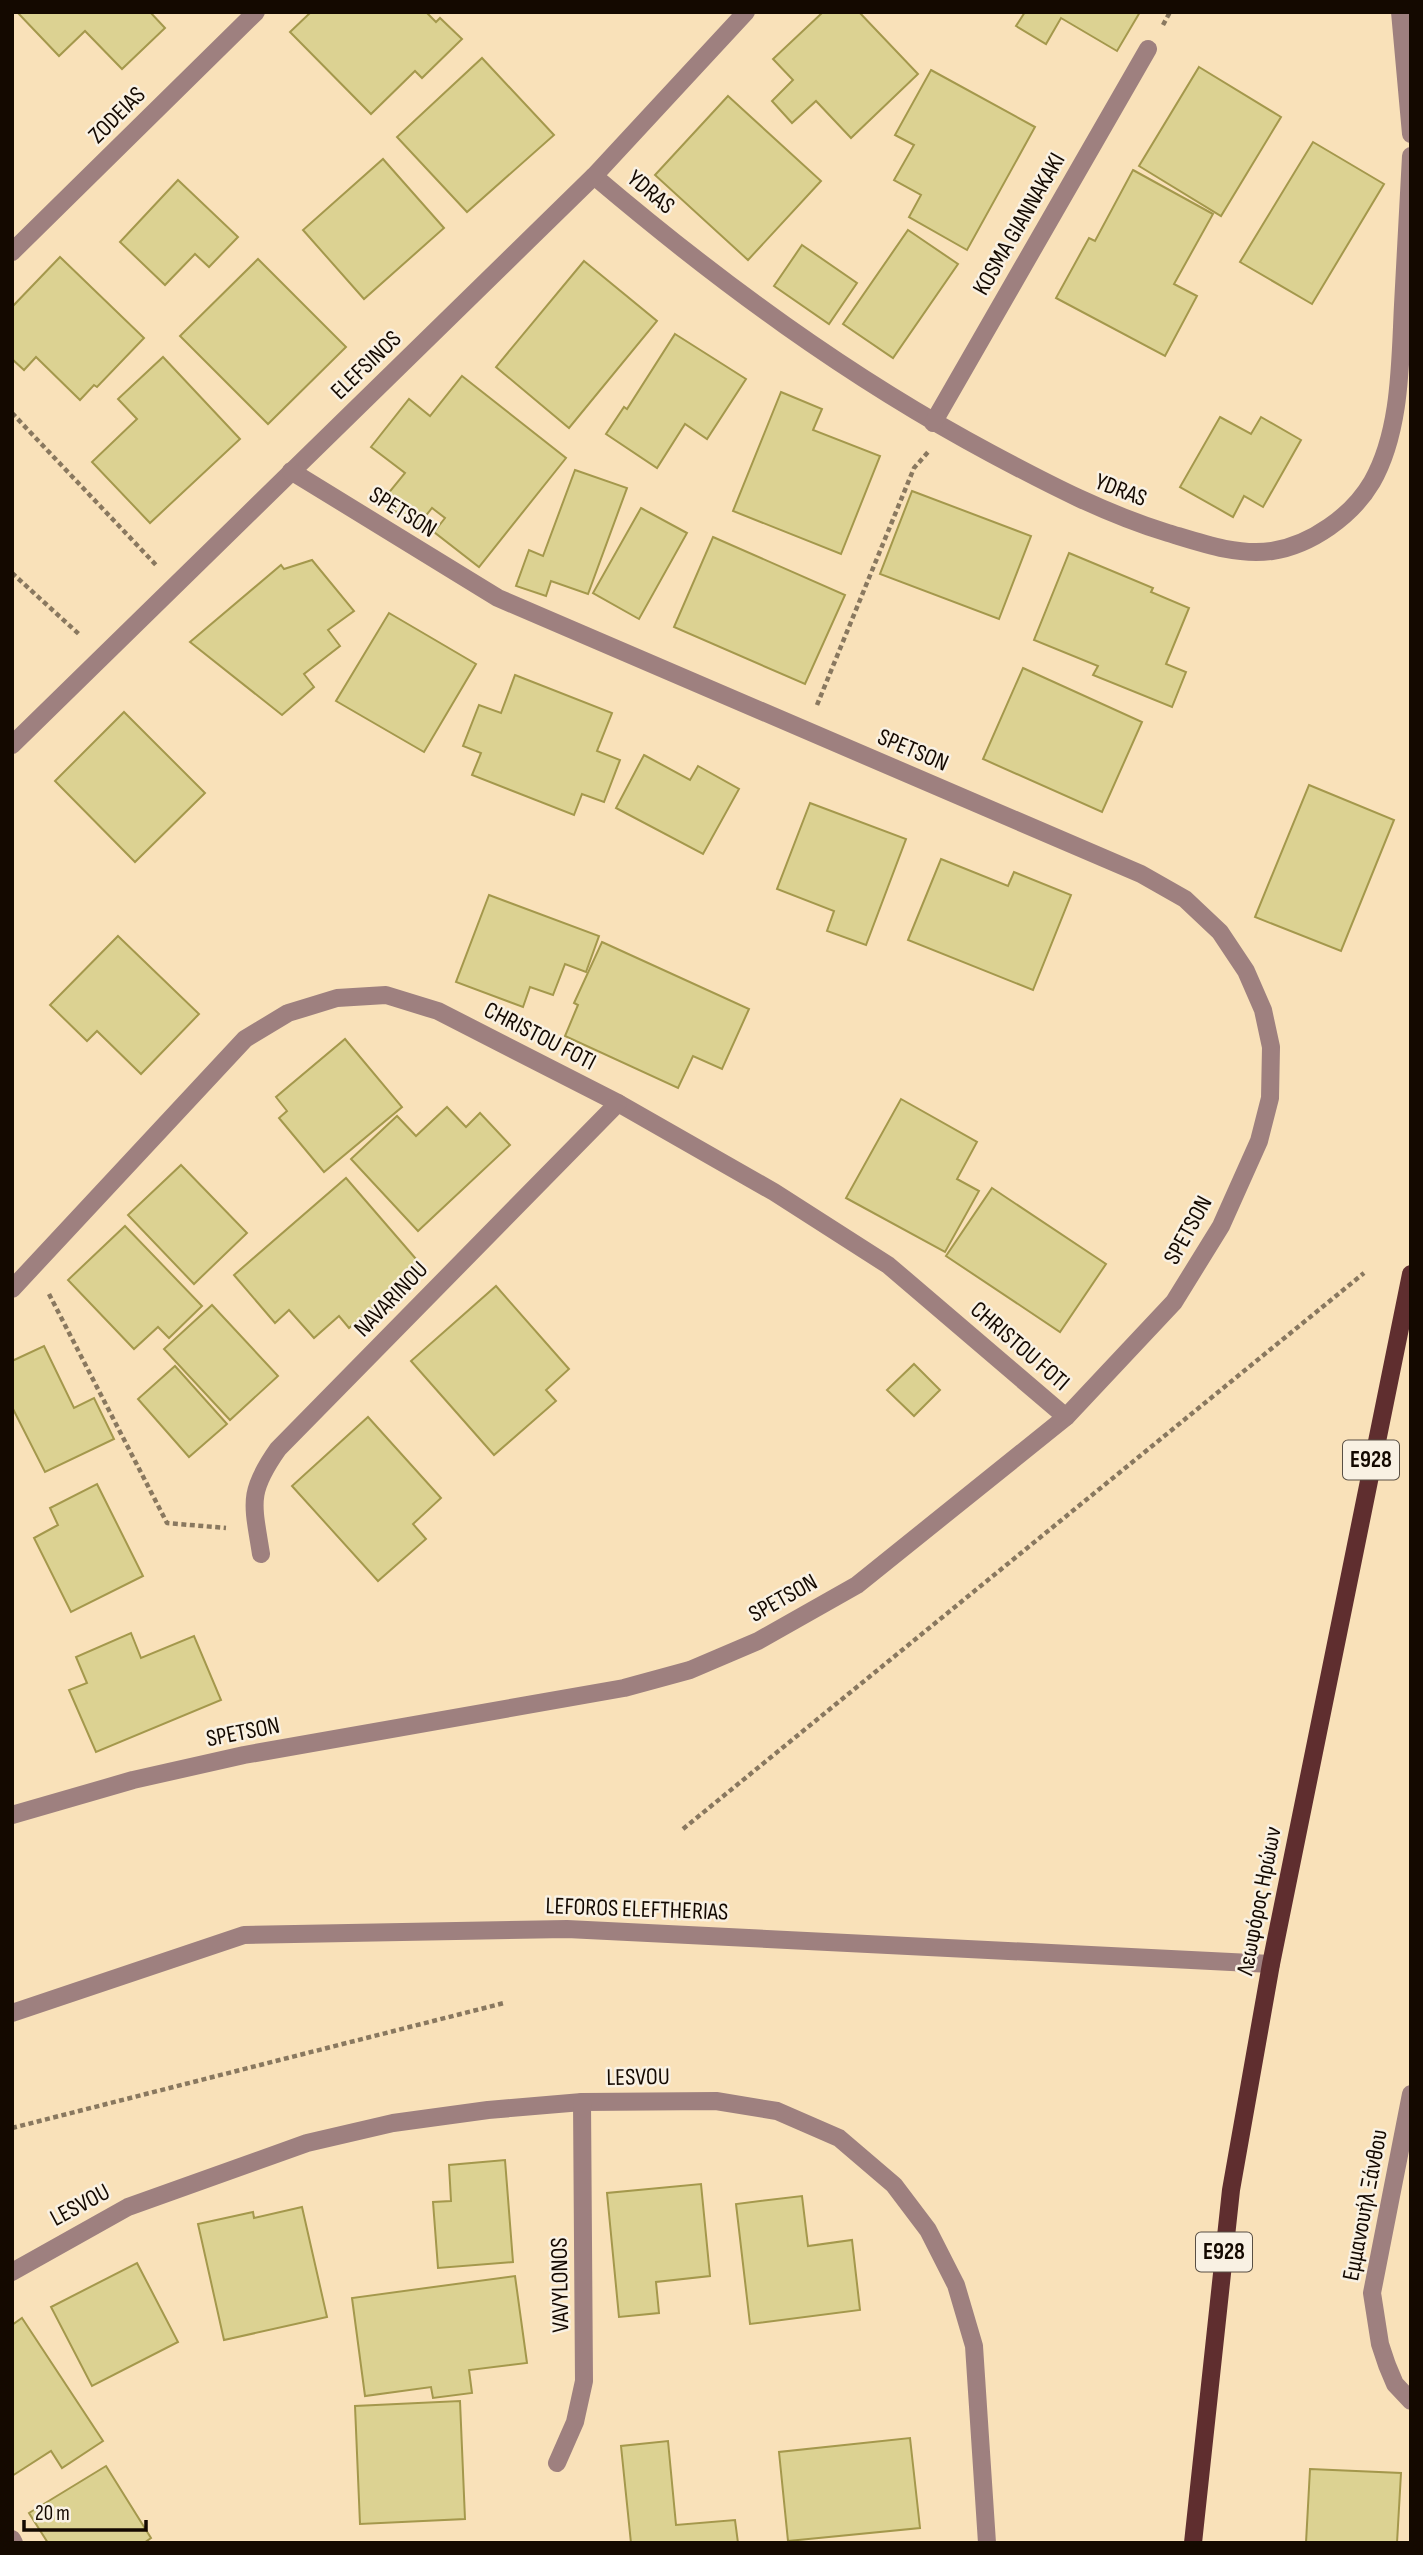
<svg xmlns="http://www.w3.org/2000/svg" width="1423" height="2555" font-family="'Sofia Sans Condensed',sans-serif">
  <rect width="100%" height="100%" fill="#f9e1b9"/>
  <g fill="#dcd292" stroke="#a4984c" stroke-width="2">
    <path d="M17,12H150L165,28L122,69L85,31L59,56Z"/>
    <path d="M311,12H426L436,22L440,18L462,39L422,78L415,71L371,114L290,32Z"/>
    <path d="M823,12H859L918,74L851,138L816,101L792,123L772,101L793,80L773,59Z"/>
    <path d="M1025,12H1140L1117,51L1061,18L1046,44L1016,26Z"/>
    <path d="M482,58L554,135L467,212L397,137Z"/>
    <path d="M1199,67L1281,117L1221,216L1139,166Z"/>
    <path d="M931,70L1035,127L967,250L909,217L921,195L894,180L914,145L895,135Z"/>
    <path d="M728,96L821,181L748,260L655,175Z"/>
    <path d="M1313,142L1384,184L1312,304L1240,262Z"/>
    <path d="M383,159L444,228L364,299L303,230Z"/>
    <path d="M1133,170L1213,214L1174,284L1197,296L1165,356L1056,298L1089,238L1095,241Z"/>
    <path d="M178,180L238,237L209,267L195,254L165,285L120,242Z"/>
    <path d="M908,230L958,264L893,358L843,324Z"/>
    <path d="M802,245L857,283L829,324L774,286Z"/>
    <path d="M60,257L144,338L97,387L94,385L80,400L36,357L24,370L12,359V307Z"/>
    <path d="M258,259L346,347L268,424L180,336Z"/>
    <path d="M584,261L657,321L569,428L496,367Z"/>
    <path d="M675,334L746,379L707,439L685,424L657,468L606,434L624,407L627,409Z"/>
    <path d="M163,357L240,439L150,523L92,462L137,419L118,399Z"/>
    <path d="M462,376L566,458L479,567L434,532L445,518L432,508L416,528L382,501L405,473L371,447L409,399L430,416Z"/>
    <path d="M781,392L822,409L813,430L880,456L841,554L733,511Z"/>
    <path d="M1220,417L1251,434L1261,417L1301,440L1263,507L1244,496L1233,517L1180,487Z"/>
    <path d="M575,470L627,488L588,594L551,581L546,596L516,586L529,550L543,556Z"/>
    <path d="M912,491L1031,536L999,619L880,574Z"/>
    <path d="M641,508L687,533L639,619L593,593Z"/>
    <path d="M713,537L845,595L805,684L674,627Z"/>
    <path d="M1069,553L1153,588L1151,592L1189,608L1166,664L1186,672L1172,707L1093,675L1098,666L1034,640Z"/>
    <path d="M312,560L354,611L328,630L340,646L304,674L314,687L282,715L190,642L281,565L284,569Z"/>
    <path d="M389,613L476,664L424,752L336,701Z"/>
    <path d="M1023,668L1142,722L1102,812L983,759Z"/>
    <path d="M515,675L612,713L597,751L620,760L604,802L582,794L574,815L472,775L481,753L463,746L479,705L501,713Z"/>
    <path d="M124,712L205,793L135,862L55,781Z"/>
    <path d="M644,755L690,780L698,766L739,789L703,854L616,808Z"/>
    <path d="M1309,785L1394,820L1341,951L1255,917Z"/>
    <path d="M810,803L906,839L866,945L827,931L834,911L777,889Z"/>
    <path d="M941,859L1008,886L1014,872L1071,895L1033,990L908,940Z"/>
    <path d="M489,895L599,936L586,972L565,964L553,995L530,987L523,1007L456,982Z"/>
    <path d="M118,936L199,1014L141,1074L97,1031L87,1041L50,1005Z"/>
    <path d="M602,942L749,1009L722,1069L693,1056L678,1088L565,1036L578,1005L574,1003Z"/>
    <path d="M345,1039L402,1107L324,1172L279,1118L287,1111L276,1097Z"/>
    <path d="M901,1099L977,1142L957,1179L979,1191L945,1252L846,1198Z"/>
    <path d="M447,1107L466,1127L480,1113L510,1145L418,1231L351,1159L397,1116L416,1136Z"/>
    <path d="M181,1165L247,1233L194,1284L128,1215Z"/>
    <path d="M346,1178L422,1266L349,1328L339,1316L314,1338L289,1310L275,1323L234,1275Z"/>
    <path d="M992,1188L1106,1264L1060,1332L946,1256Z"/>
    <path d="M125,1226L202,1306L169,1338L158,1327L134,1349L68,1280Z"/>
    <path d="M496,1286L569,1369L546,1390L556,1401L494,1455L411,1361Z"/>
    <path d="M212,1305L278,1376L230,1420L164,1349Z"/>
    <path d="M44,1346L74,1408L94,1398L114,1439L45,1472L12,1407V1361Z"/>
    <path d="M914,1364L940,1390L914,1416L887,1390Z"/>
    <path d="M175,1366L227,1424L189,1457L138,1399Z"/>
    <path d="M368,1417L441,1498L413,1524L426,1539L378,1581L292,1486Z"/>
    <path d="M97,1484L143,1576L71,1612L34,1538L58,1525L50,1508Z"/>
    <path d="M131,1633L141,1658L194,1636L221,1700L96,1752L69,1690L87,1683L76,1657Z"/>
    <path d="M505,2160L513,2262L438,2268L433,2202L451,2201L449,2165Z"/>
    <path d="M701,2184L710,2276L656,2282L659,2313L619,2317L607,2193Z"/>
    <path d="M802,2196L808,2246L852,2240L860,2310L750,2324L736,2204Z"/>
    <path d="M302,2207L327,2317L224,2340L198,2224L253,2212L254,2218Z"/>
    <path d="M137,2263L178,2342L92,2386L51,2307Z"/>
    <path d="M515,2276L527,2363L469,2370L472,2393L433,2398L431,2387L365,2396L352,2298Z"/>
    <path d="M22,2318L103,2441L62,2468L51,2451L12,2476V2325Z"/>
    <path d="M460,2401L465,2519L360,2524L355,2406Z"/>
    <path d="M910,2438L920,2528L788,2541L779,2452Z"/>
    <path d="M668,2441L676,2525L735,2520L738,2543H631L621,2446Z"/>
    <path d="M106,2466L151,2538L144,2543H48L29,2513Z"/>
    <path d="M1310,2469L1401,2473L1397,2543H1306Z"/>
  </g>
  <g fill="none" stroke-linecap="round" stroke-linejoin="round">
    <g stroke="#89785f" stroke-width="4.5" stroke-dasharray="5 3.5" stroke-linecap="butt">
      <path d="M1163,25L1170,12"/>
      <path d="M12,413L156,565"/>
      <path d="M12,573L81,636"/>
      <path d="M817,705L914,468L929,451"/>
      <path d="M49,1294L167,1523L226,1528"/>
      <path d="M683,1829L1364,1273"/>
      <path d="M12,2128L504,2003"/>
    </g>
    <g stroke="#9e807f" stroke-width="18">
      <path d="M1400,12L1411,134"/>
      <path d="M594,176C719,282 848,377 992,454C1050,485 1106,514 1168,533C1201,543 1237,556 1272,551C1311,545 1352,516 1372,482C1401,431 1400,363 1403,305C1406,255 1408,206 1411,156"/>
      <path d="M12,252L256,12"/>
      <path d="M933,423L1148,49"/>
      <path d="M12,745L594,176L746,12"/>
      <path d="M12,1289L245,1039L288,1013L337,998L386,995L438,1011L618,1103L774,1192L888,1265L1066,1417"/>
      <path d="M261,1554C253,1503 247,1493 278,1449L618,1103"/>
      <path d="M12,1815L133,1780L244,1755L624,1688L690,1670L758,1641L857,1585L1066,1417L1174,1302L1221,1226L1259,1141L1270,1098L1271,1047L1263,1010L1246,971L1220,932L1185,899L1141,874L498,598L291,471"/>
      <path d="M12,2013L244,1935L567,1929L1271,1964"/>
      <path d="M1411,2094L1372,2293L1380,2344L1387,2365L1395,2384L1411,2401"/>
      <path d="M12,2272L128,2207L307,2143L393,2123L488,2110L582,2102L716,2101L777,2111L839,2138L894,2185L928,2230L956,2285L974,2346L987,2543"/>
      <path d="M557,2463L575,2422L584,2381L582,2102"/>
      <path d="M12,2539L14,2543"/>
    </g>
    <path stroke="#5f2e2f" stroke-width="18" d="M1193,2543L1231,2190L1271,1964L1411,1274"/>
  </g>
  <g text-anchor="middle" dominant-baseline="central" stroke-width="5" stroke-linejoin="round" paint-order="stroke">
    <g fill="#f9f1e3" stroke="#594f44" stroke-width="2">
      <rect x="1343" y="1440.5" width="56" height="39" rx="5"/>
      <rect x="1196" y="2232.5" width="56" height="39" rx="5"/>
    </g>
    <g font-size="23" font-weight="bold" fill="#140900">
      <text x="1371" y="1460">E928</text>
      <text x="1224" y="2252">E928</text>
    </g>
    <g font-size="24" fill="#140900" stroke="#f9f1e3">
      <text transform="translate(117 115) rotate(-45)">ZODEIAS</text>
      <text transform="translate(651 192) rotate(40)">YDRAS</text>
      <text transform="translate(1019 224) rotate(-60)">KOSMA GIANNAKAKI</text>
      <text transform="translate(366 365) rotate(-44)">ELEFSINOS</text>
      <text transform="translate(1121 490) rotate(21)">YDRAS</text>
      <text transform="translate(403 512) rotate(32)">SPETSON</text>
      <text transform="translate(913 750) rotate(23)">SPETSON</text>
      <text transform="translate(540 1036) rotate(27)">CHRISTOU FOTI</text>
      <text transform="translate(1188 1230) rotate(-61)">SPETSON</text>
      <text transform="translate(391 1299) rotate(-46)">NAVARINOU</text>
      <text transform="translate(1020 1346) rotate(41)">CHRISTOU FOTI</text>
      <text transform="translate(783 1598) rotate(-29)">SPETSON</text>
      <text transform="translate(243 1732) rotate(-11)">SPETSON</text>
      <text transform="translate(1259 1901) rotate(-79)">Λεωφόρος Ηρώων</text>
      <text transform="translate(637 1909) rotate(2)">LEFOROS ELEFTHERIAS</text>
      <text transform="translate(638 2077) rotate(-1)">LESVOU</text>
      <text transform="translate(80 2205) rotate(-28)">LESVOU</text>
      <text transform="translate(1365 2205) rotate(-79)">Εμμανουήλ Ξάνθου</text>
      <text transform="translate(560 2285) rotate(-91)">VAVYLONOS</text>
    </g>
  </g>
  <rect width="1423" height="2555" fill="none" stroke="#140900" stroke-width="28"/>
  <path d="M24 2520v10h122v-10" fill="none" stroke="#140900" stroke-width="3.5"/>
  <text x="35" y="2520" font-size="21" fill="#140900" stroke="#f9f1e3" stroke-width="5" paint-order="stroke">20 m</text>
</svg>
